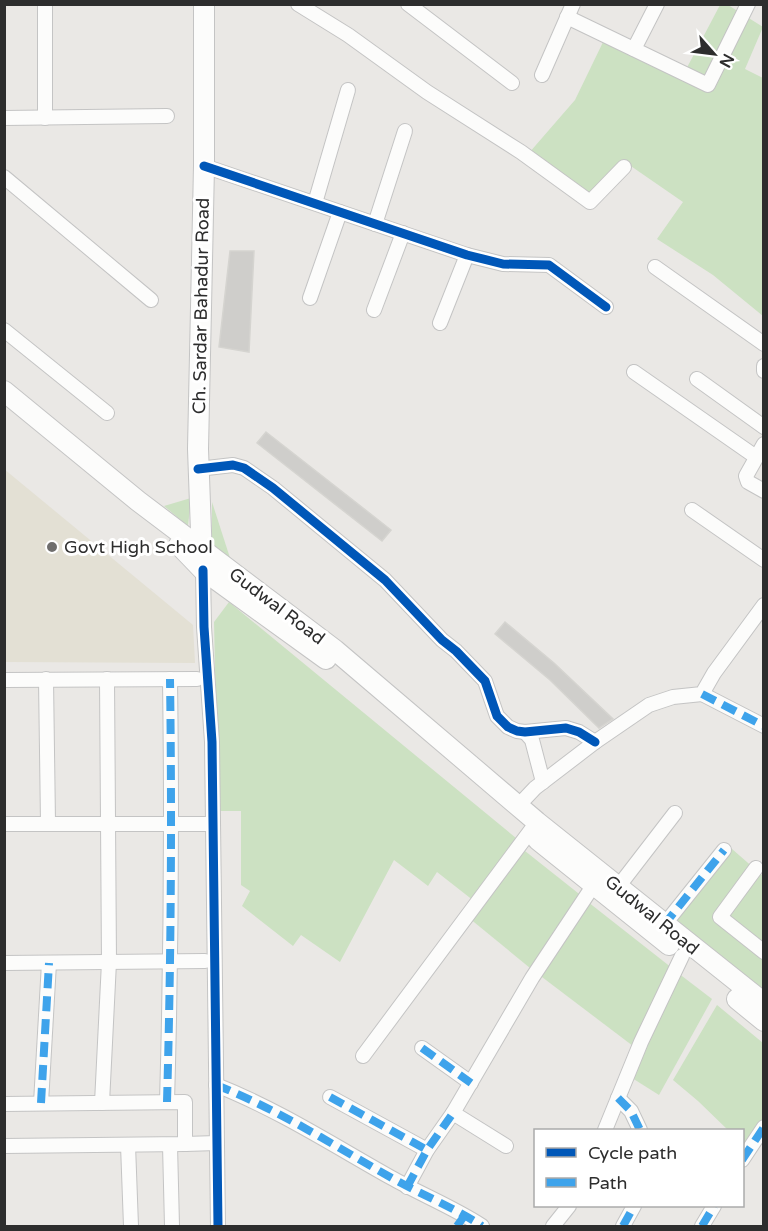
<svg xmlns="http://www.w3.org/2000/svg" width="768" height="1231" font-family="'Varela Round',sans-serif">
  <rect width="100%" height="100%" fill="#eae8e5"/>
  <path fill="#e3e0d4" d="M4,469L193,625L195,663L5,662Z"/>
  <g fill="#cce1c2">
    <path d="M720,5H728L763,27L745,69L763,78V316L713,275L657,239L683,202L625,162L591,195L529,153L575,100L605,38L682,77Z"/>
    <path d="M191,498L188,526L164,506Z"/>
    <path d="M212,502L231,561L212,548Z"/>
    <path d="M229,602L516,838L474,901L437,872L428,886L394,860L340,962L301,935L293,946L242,906L250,891L241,885V811H218L214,622Z"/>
    <path d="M732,849L763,876V998L673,923L674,917Z"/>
    <path d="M525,851L583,897L530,968L469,918Z"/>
    <path d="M588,902L672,968L633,1046L538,974Z"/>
    <path d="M678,973L712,999L659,1095L632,1078Z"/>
    <path d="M717,1005L763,1043V1122L747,1149L743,1145L742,1130H728L698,1101L673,1080Z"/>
  </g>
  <g fill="#cfcecb" stroke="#d5d4d0" stroke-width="1.5">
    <path d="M230,251H254L249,352L219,347Z"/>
    <path d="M266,432L391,530L382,541L257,443Z"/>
    <path d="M505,622L554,663L613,719L599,728L550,680L495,634Z"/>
  </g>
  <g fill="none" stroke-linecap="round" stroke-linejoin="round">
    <defs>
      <g id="street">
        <path d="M298,4L348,35L427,92L521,152L590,202L624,167"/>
        <path d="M408,4L512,83"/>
        <path d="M567,17L708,85L748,4"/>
        <path d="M634,49L657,4"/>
        <path d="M542,75L573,4"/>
        <path d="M4,118L167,116"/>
        <path d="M45,118V4"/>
        <path d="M204,166L467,255L503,264L549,265L606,307"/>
        <path d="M4,177L151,300"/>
        <path d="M315,203L348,90"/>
        <path d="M375,224L405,131"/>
        <path d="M655,267L764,344"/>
        <path d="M310,298L340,212"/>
        <path d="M374,310L403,233"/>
        <path d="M440,323L467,255"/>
        <path d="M4,330L107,413"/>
        <path d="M764,366V371"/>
        <path d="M634,372L756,457"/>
        <path d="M697,379L764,427"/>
        <path d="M764,444L746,476L748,482L764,491"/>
        <path d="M198,469L233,465L244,468L273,488L385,580L442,640L456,651L485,681L497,716L508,727L517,731L525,732L566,728L579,732L595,742"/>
        <path d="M692,510L764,560"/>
        <path d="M203,570L204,627L212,742L218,1226"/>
        <path d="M46,679L48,823"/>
        <path d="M4,680L197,679"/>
        <path d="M702,694L764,726"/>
        <path d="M525,732L532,740L543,782"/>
        <path d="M518,806L535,788L595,742L649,705L673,697L702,694L714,673L764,605"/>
        <path d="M4,824H207"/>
        <path d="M756,868L720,917L764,952"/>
        <path d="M618,887L675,813"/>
        <path d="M664,925L724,850"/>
        <path d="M4,963L205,961"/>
        <path d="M422,1048L471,1083"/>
        <path d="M363,1056L537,822"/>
        <path d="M216,1085C277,1109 333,1145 390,1177C420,1194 453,1207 482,1226"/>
        <path d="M330,1097L427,1150"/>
        <path d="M618,1098L631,1111L640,1130"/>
        <path d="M167,1102C171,961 172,820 170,679"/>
        <path d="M41,1103L49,963"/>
        <path d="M102,1103L109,962L107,679"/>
        <path d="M4,1104L185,1102V1144L4,1146"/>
        <path d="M605,1130L641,1042L682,956"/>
        <path d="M185,1144L217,1143"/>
        <path d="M128,1145L131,1226"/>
        <path d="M170,1145L172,1226"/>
        <path d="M506,1146L453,1113L532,978L593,886"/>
        <path d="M742,1160L764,1127"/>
        <path d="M407,1187L427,1150L453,1113"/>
        <path d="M553,1226L569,1206"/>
        <path d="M623,1226L634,1206"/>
        <path d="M702,1226L714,1206"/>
      </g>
      <g id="secondary">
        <path d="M4,391L138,501L335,650L537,822L764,1003"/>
        <path d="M179,545L203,570L326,659"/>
        <path d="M202,559L198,449L204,166V4"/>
        <path d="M538,840L669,945"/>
        <path d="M737,999L764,1021"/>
      </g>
    </defs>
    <use href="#street" stroke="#c4c4c4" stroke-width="16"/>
    <use href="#secondary" stroke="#c4c4c4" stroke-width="22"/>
    <use href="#street" stroke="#fcfcfb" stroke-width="14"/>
    <use href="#secondary" stroke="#fcfcfb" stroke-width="20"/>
    <g stroke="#3ea3eb" stroke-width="8" stroke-dasharray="15 8" stroke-linecap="butt">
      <path d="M702,694L764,726"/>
      <path d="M664,925L724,850"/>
      <path d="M422,1048L471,1083"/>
      <path d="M216,1085C277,1109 333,1145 390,1177C420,1194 453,1207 482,1226"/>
      <path d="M330,1097L427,1150"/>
      <path d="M618,1098L631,1111L640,1130"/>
      <path d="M167,1102C171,961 172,820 170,679"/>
      <path d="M41,1103L49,963"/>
      <path d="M742,1160L764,1127"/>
      <path d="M407,1187L427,1150L453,1113"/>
      <path d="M457,1226L465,1215"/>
      <path d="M623,1226L634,1206"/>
      <path d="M702,1226L714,1206"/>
    </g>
    <defs>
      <g id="cycleway">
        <path d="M204,166L467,255L503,264L549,265L606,307"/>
        <path d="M198,469L233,465L244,468L273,488L385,580L442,640L456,651L485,681L497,716L508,727L517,731L525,732L566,728L579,732L595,742"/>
        <path d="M203,570L204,627L212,742L218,1226"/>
      </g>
    </defs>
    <use href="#cycleway" stroke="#fff" stroke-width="13"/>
    <use href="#cycleway" stroke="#0057b8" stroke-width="9"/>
  </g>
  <circle fill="#6f6e6d" stroke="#fff" stroke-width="2" cx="52" cy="547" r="6"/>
  <g text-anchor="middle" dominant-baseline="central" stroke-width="6" stroke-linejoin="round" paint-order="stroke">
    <g font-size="18" fill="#2d2d2d" stroke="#fff">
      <text transform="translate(201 306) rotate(-89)">Ch. Sardar Bahadur Road</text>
      <text transform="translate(277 606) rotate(37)">Gudwal Road</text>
      <text transform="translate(652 915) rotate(39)">Gudwal Road</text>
    </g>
    <g font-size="18" fill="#2d2d2d" stroke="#fff" text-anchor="start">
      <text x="64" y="547">Govt High School</text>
    </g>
  </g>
  <rect width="768" height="1231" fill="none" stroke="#2d2d2d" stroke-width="12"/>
  <rect x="534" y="1129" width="210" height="78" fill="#ffffff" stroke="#ababab" stroke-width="1.5"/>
  <rect x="546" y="1148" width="30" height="9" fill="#0057b8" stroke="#ababab" stroke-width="1.5"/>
  <text x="588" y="1159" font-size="18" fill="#2d2d2d">Cycle path</text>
  <rect x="546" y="1178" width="30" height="9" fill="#3ea3eb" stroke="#ababab" stroke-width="1.5"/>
  <text x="588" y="1189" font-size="18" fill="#2d2d2d">Path</text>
  <g transform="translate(714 54) rotate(118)" stroke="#ffffff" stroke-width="4.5" paint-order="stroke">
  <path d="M0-4.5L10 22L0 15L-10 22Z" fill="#2d2d2d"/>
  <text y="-9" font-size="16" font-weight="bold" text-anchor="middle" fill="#2d2d2d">N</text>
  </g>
</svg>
